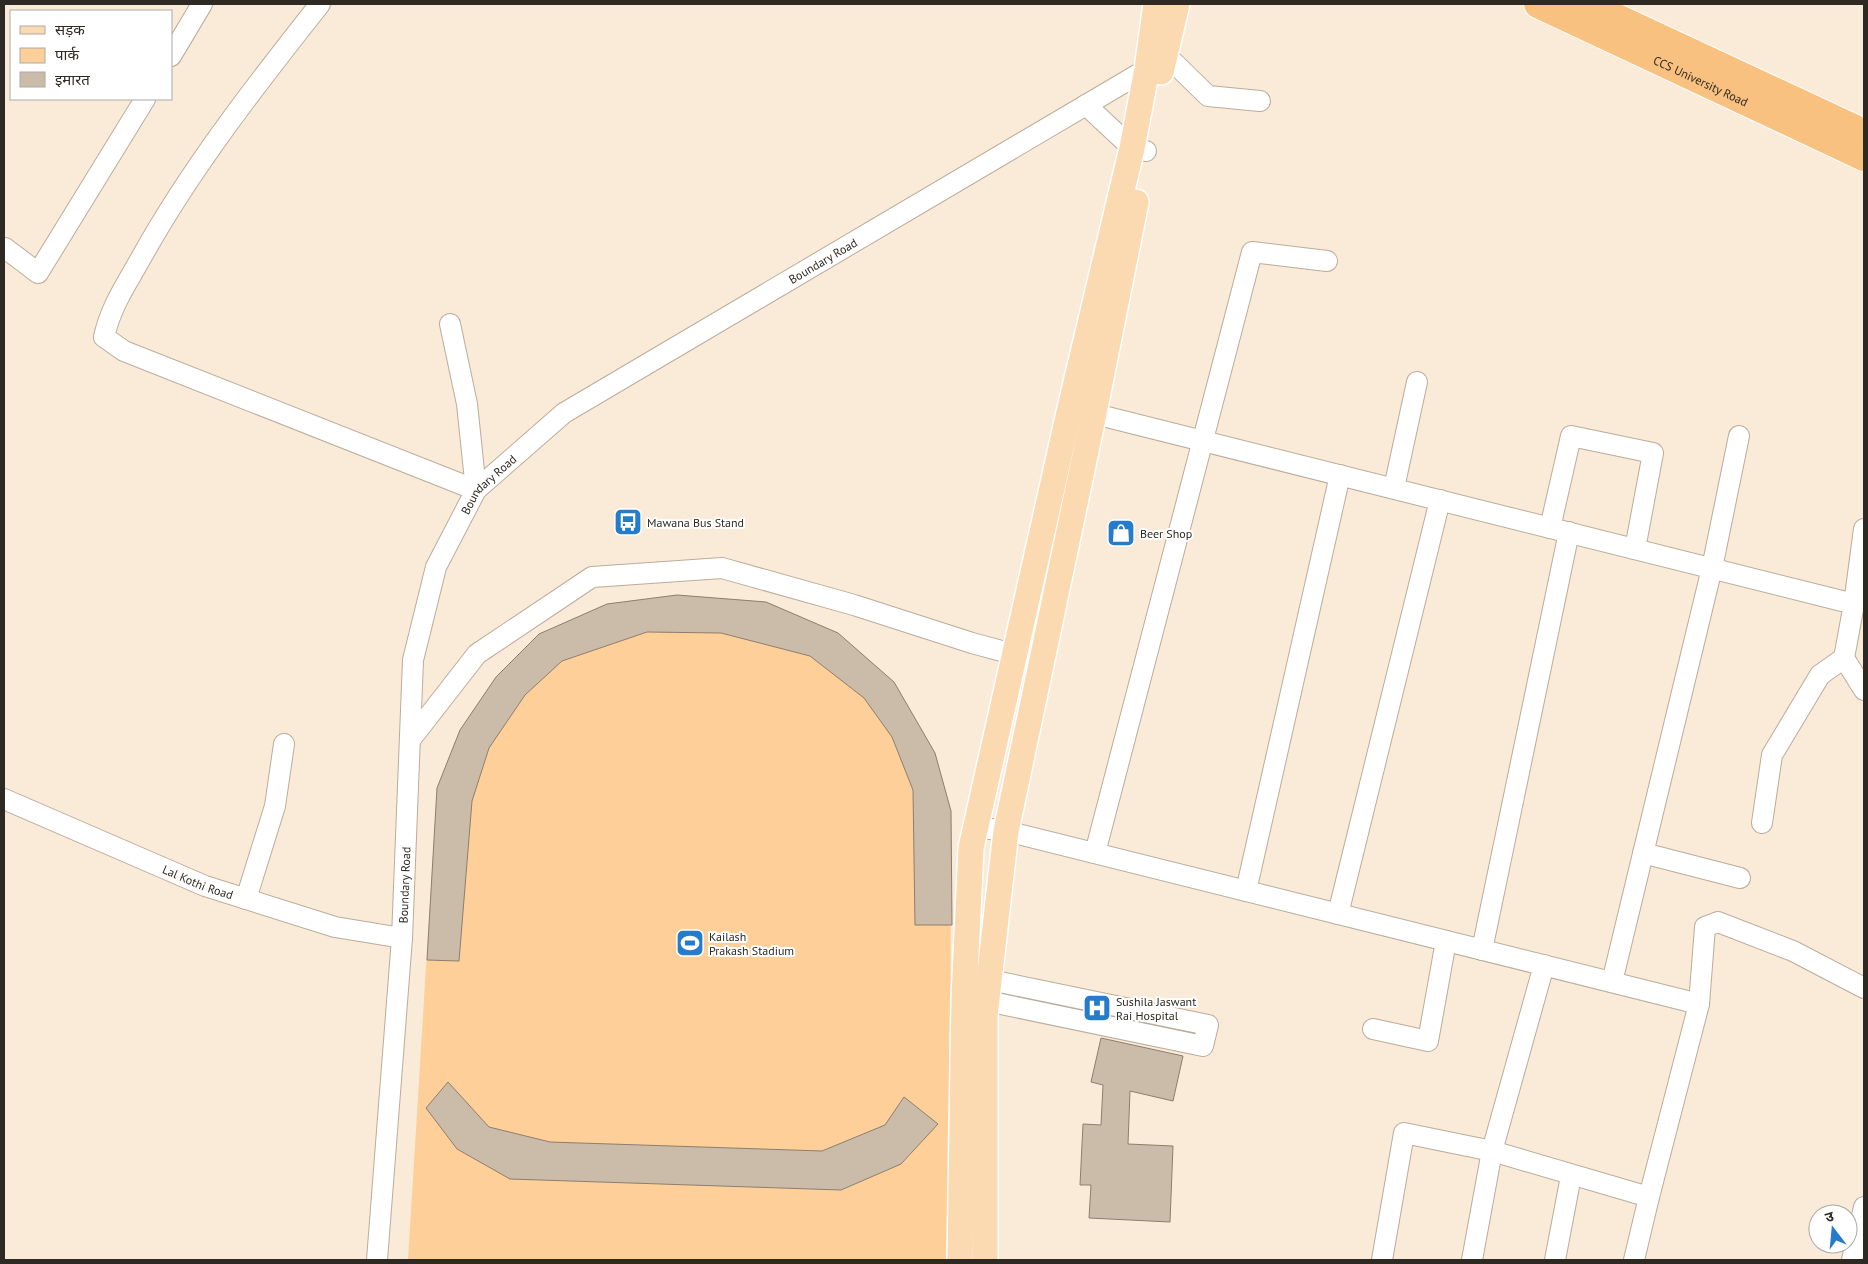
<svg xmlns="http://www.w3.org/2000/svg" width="1868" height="1264" font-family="'PT Sans','Noto Sans Devanagari',sans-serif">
  <rect width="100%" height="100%" fill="#faead8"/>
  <path fill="#fecf98" d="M677,595L766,602L838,633L894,682L935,753L951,811L950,1260H408L437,788L460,730L496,677L539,634L607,604Z"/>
  <g fill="#cbbcaa" stroke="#8c7e6e">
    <path d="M677,595L766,602L838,633L894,682L935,753L951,811L952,925H915L913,790L892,737L864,698L810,656L721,633L647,632L562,661L525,695L489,748L472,801L459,961L427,960L437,788L460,730L496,677L539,634L607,604Z"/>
    <path d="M1101,1038L1183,1056L1173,1101L1130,1091L1128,1144L1173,1146L1170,1222L1089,1218L1091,1185H1080L1083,1124L1101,1125L1103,1085L1091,1082Z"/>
    <path d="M448,1082L489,1127L550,1142L822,1151L885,1125L904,1097L938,1124L901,1164L841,1190L510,1179L457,1149L426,1108Z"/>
  </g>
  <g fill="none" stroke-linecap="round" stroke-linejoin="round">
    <defs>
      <g id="minor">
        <path d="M320,4C256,85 191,168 141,258C126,285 111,306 104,337L124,351L476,490L467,404L450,324"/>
        <path d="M1165,54L1208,96L1260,101"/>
        <path d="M171,56L202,4"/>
        <path d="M1086,105L1132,148L1146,151"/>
        <path d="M4,251L5,248L38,273L145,99"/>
        <path d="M1079,410L1854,604L1844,658L1864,690"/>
        <path d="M1394,488L1417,382"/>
        <path d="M1550,528L1571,436L1653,453L1635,549"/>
        <path d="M1854,604L1864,529"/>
        <path d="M410,740L477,654L592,577L722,568L854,605L972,643L1042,662"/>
        <path id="s1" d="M4,799L205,886L335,927L402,938"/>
        <path d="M1762,823L1772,755L1820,675L1844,658"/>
        <path d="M975,827L1006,831L1699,1004"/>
        <path d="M1095,853L1252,252L1327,261"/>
        <path d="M1643,853L1740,878"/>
        <path d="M1246,891L1340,475"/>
        <path d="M246,899L275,806L284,744"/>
        <path d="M1338,914L1440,500"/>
        <path d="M1482,950L1569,532"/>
        <path d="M1612,982L1712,568L1739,436"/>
        <path d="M972,998L1203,1046L1208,1025L990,980"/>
        <path d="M1373,1029L1428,1041L1446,941"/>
        <path d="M1649,1197L1699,1004L1705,927L1718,922L1793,951L1864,988"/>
        <path id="s2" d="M377,1260L402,938L413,660L436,567L476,490L564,413L1147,69L1157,71"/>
        <path d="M1382,1260L1404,1133L1492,1151L1649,1197L1634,1260"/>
        <path d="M1472,1260L1492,1151L1544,965"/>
        <path d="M1555,1260L1571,1176"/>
        <path d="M1852,1260L1864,1207"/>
      </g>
      <g id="major">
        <path d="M1161,72L1177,4"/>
        <path d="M960,1260L964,997L971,848L1070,408L1132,148L1147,69L1156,4"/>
        <path d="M985,1260V1016L1006,831L1094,413L1136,202"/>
      </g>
      <g id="highway">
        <path id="s3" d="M1538,4L1864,157"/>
        <path d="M1587,4L1864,133"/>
      </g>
    </defs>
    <use href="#minor" stroke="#bbac9b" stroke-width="22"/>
    <use href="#major" stroke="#fff" stroke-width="28"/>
    <use href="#highway" stroke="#fff" stroke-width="30"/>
    <use href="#minor" stroke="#fff" stroke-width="20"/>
    <use href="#major" stroke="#fbdab2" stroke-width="25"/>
    <use href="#highway" stroke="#f8c17f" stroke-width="28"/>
  </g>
  <defs>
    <symbol id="bus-square" viewBox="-11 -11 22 22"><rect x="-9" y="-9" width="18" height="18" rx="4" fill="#267cca" stroke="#fff"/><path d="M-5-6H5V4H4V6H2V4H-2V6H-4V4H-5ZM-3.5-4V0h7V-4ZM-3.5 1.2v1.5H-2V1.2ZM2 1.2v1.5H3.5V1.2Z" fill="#fff"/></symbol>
    <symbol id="shop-square" viewBox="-11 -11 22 22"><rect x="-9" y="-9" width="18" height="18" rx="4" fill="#267cca" stroke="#fff"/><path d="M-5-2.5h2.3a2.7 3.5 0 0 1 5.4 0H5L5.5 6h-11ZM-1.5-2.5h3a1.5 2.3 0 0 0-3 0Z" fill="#fff"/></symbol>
    <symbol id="stadium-square" viewBox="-11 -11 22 22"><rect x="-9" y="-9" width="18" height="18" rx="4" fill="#267cca" stroke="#fff"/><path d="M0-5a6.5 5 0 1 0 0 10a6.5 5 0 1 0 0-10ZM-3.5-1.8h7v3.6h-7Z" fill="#fff"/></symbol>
    <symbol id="hospital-square" viewBox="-11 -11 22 22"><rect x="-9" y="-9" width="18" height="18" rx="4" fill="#267cca" stroke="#fff"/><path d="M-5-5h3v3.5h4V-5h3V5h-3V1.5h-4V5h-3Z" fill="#fff"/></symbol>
  </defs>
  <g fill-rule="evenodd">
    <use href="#bus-square" x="612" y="506" width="32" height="32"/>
    <use href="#shop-square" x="1105" y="517" width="32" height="32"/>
    <use href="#stadium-square" x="674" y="927" width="32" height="32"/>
    <use href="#hospital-square" x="1081" y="992" width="32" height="32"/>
  </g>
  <g text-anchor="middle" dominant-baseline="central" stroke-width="4" stroke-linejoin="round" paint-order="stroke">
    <g font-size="12" fill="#2e2922" stroke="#fff">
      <text stroke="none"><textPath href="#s3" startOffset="180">CCS University Road</textPath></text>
      <text stroke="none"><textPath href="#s2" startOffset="1201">Boundary Road</textPath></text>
      <text stroke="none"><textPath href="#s2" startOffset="796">Boundary Road</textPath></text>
      <text stroke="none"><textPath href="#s1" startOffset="211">Lal Kothi Road</textPath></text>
      <text stroke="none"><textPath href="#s2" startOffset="376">Boundary Road</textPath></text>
    </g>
    <g font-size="12" fill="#2e2922" stroke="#fff" text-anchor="start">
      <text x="647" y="522">Mawana Bus Stand</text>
      <text x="1140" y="533">Beer Shop</text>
      <text x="709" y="936">Kailash<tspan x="709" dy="14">Prakash Stadium</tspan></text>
      <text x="1116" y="1001">Sushila Jaswant<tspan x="1116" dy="14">Rai Hospital</tspan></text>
    </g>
  </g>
  <rect width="1868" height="1264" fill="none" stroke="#2e2922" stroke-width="10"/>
  <rect x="10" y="10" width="162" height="90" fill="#ffffff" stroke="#aba9a7"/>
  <rect x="20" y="26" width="25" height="8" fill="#fbdab2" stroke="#aba9a7"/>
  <text x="55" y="35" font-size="15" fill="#2e2922">सड़क</text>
  <rect x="20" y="48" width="25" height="15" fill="#fecf98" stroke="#aba9a7"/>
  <text x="55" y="60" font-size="15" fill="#2e2922">पार्क</text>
  <rect x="20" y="72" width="25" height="15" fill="#cbbcaa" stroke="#aba9a7"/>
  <text x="55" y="85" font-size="15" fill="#2e2922">इमारत</text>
  <g transform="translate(1833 1229) rotate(344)"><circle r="24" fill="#ffffff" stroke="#aba9a7"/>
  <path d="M0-4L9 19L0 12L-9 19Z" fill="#267cca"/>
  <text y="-8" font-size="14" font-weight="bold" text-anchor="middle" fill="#2e2922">उ</text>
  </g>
</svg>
